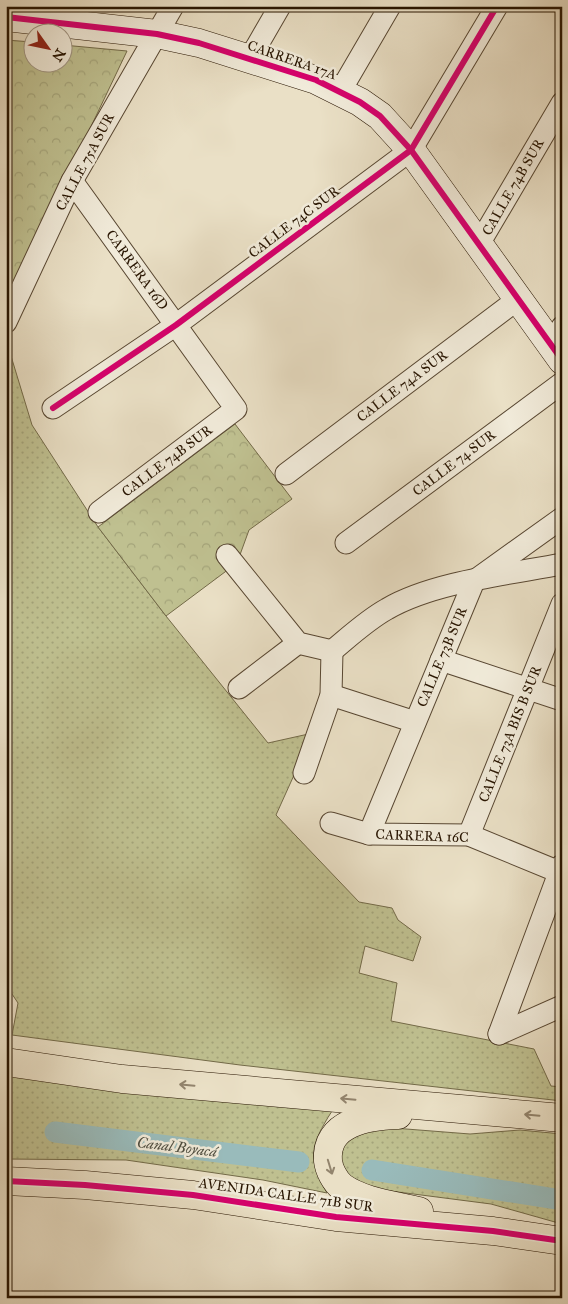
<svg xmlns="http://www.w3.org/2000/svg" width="568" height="1304" font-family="'IM FELL Great Primer',serif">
  <defs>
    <pattern id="grass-dots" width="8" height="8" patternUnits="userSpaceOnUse" patternTransform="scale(1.25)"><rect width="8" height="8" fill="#bfc090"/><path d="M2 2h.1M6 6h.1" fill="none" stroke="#a4a47a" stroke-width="1.8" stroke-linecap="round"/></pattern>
    <pattern id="park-crowns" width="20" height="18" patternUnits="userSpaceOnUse" patternTransform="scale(1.25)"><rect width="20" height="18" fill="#bfc090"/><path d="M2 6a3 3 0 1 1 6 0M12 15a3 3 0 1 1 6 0" fill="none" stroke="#a4a47a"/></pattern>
  </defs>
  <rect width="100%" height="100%" fill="#eae0c6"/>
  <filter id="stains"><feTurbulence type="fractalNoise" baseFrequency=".004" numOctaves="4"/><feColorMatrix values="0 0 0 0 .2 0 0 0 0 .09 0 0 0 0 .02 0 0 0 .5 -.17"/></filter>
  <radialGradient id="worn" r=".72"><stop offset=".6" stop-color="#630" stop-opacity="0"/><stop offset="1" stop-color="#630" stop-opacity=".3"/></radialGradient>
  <g fill="url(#grass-dots)" stroke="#736a48">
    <path d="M6,355L11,356L32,425L98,527L166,616L268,743L313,733L276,815L359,902L392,908L398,920L421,937L413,961L365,946L359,973L397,983L391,1021L534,1049L551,1086L562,1087V1101L240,1065L12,1035L18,1003L6,985Z"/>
    <path d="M6,1075L332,1111C310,1146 307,1157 327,1193L263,1180L126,1160L6,1159Z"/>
    <path d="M368,1126L470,1134L520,1130L562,1134V1224L491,1204L367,1188C339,1174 340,1171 341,1141Z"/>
  </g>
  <g fill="url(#park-crowns)" stroke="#736a48">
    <path d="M6,40L32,42V62H62L63,45L127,51L6,305Z"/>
    <path d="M235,424L292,499L249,530L237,563L166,616L98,527Z"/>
  </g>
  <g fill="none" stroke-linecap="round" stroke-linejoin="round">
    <g stroke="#9bb" stroke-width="21">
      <path d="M55,1132L299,1162"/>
      <path d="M372,1170L562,1200"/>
    </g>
    <defs>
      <g id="street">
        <path d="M250,58L280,6"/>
        <path d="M341,90L390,6"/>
        <path d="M72,181L236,409L99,512"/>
        <path d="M479,244L562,103"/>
        <path d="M6,322L72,181L173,6"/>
        <path d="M551,345L562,327"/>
        <path d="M53,408L176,325L411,150L497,6"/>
        <path d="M286,474L518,299"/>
        <path d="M346,543L562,383"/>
        <path d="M227,555L298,643L332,651"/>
        <path d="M332,651C349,637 367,620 387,609C433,582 509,574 562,564"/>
        <path d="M441,660L562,700"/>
        <path d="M239,688L298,643"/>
        <path d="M331,695L415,722"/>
        <path d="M304,773L331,695L332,651"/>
        <path d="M331,823L369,834L469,835L559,872L562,879"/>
        <path d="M369,834L474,581L562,518"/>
        <path d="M469,835L562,604"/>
        <path d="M499,1034L562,865"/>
        <path d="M499,1034L562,1006"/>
      </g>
      <path id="secondary" d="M6,17L157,34L199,43L316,80L360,102L380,116L411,150L562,360"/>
      <g id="highway">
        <path d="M6,1062L122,1079L562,1118"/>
        <path d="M398,1115C368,1116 325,1122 328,1161C329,1170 335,1181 342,1187C363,1202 394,1205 419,1211"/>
        <path d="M6,1181L85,1185L193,1195L336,1217L493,1231L562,1241"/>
      </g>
    </defs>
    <use href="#street" stroke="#584732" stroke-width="23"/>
    <use href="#secondary" stroke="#271400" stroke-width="29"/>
    <use href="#highway" stroke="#271400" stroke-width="29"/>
    <use href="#street" stroke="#f1ebda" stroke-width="21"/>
    <use href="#secondary" stroke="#f1ebda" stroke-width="28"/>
    <use href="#highway" stroke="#eae0c6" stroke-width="28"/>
    <defs>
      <g id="cycleway">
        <path d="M6,17L157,34L199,43L316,80L360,102L380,116L411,150L562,360"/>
        <path d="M53,408L176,325L411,150L497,6"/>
        <path d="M6,1181L85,1185L193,1195L336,1217L493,1231L562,1241"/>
      </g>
    </defs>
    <use href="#cycleway" stroke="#f1ebda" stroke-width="9"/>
    <use href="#cycleway" stroke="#d6006c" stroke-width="6"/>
  </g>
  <defs><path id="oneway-shaft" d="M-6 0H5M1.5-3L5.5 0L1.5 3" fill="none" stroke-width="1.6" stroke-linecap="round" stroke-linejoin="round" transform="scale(1.25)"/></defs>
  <g stroke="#92846d">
    <use href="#oneway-shaft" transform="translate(187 1085) rotate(-175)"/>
    <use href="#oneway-shaft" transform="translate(348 1099) rotate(-175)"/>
    <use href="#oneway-shaft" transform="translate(532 1115) rotate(-175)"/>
    <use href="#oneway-shaft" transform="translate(330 1167) rotate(73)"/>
  </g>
  <g text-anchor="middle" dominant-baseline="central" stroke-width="5" stroke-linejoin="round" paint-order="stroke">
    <g font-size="14" fill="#271400" stroke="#f1ebda">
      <text transform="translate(292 60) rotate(19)">CARRERA 17A</text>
      <text transform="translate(85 162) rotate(-62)">CALLE 75A SUR</text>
      <text transform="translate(513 187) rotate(-60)">CALLE 74B SUR</text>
      <text transform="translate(294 222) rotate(-37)">CALLE 74C SUR</text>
      <text transform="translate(137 270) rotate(54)">CARRERA 16D</text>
      <text transform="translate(402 386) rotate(-37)">CALLE 74A SUR</text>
      <text transform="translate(167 461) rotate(-37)">CALLE 74B SUR</text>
      <text transform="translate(454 463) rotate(-37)">CALLE 74 SUR</text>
      <text transform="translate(442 657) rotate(-67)">CALLE 73B SUR</text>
      <text transform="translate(510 734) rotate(-68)">CALLE 73A BIS B SUR</text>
      <text transform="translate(422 836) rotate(2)">CARRERA 16C</text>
      <text transform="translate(286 1195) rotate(8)">AVENIDA CALLE 71B SUR</text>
    </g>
    <g font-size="15" font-style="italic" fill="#4f4e41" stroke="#f1ebda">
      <text transform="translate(177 1147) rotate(7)">Canal Boyacá</text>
    </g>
  </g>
  <rect width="568" height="1304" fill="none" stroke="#eae0c6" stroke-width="25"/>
  <rect x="8" y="8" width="553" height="1289" fill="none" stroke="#271400" stroke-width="2.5"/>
  <rect x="12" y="12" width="543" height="1279" fill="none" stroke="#271400"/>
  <g transform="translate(48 48) rotate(123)"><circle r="24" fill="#f1ebda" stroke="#a09583"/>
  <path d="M0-4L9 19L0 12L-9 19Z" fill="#8f2418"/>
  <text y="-8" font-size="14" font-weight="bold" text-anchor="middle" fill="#271400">N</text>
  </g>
  <rect width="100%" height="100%" filter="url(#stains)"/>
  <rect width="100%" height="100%" fill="url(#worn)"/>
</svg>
